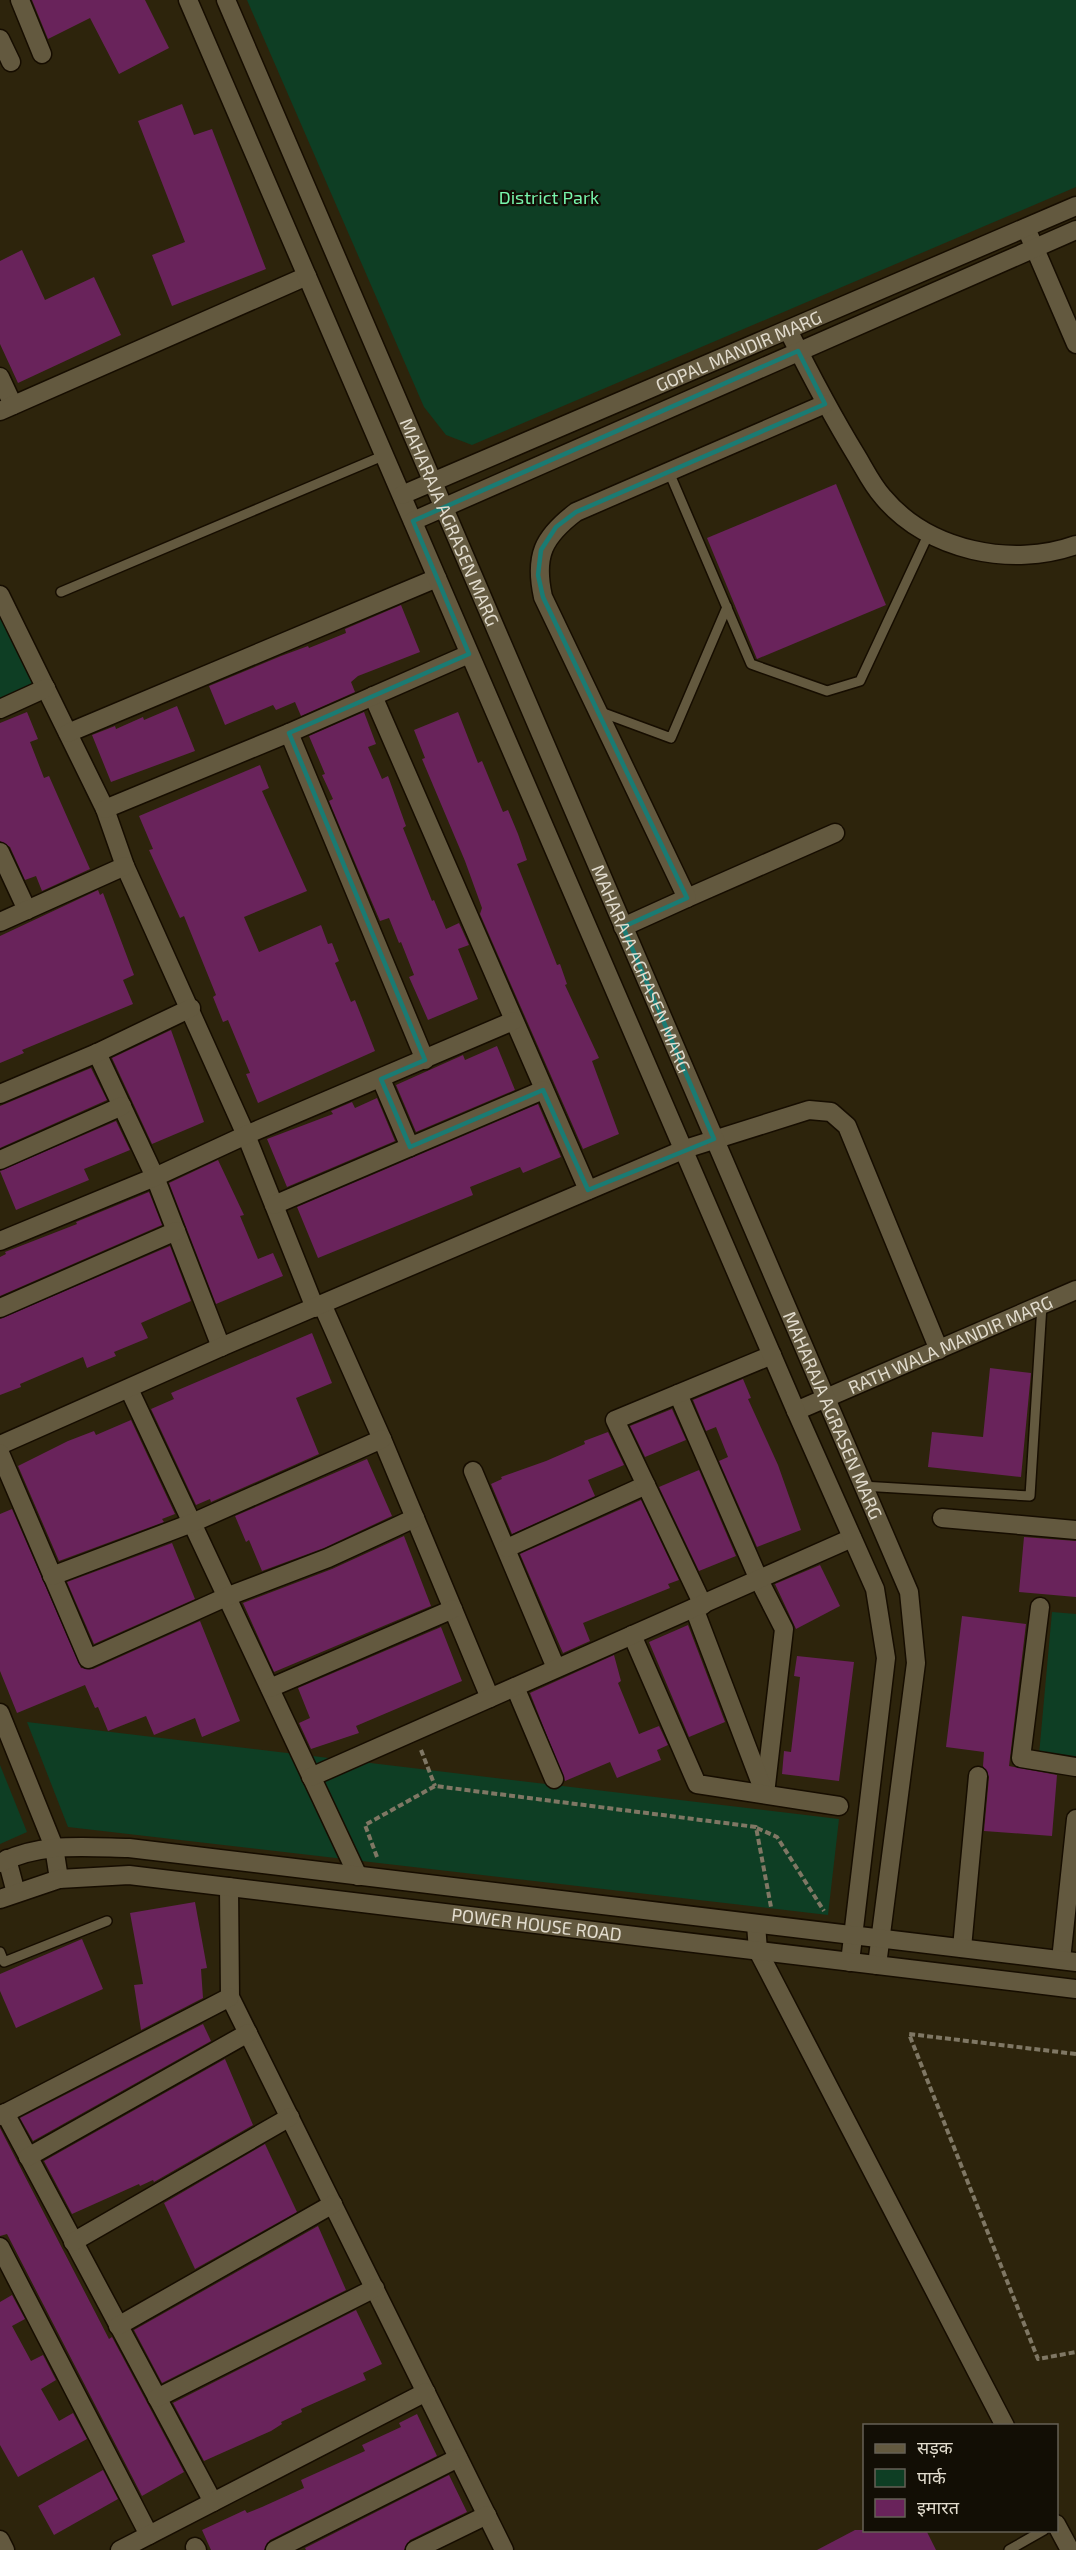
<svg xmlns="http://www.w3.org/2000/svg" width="1076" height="2550" font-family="'Exo 2','Noto Sans Devanagari',sans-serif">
  <rect width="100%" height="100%" fill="#2d240c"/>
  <g fill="#0e3e24">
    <path d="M247,0H1076V187L472,445L446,435L424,407Z"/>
    <path d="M0,599L40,684L0,700Z"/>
    <path d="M1052,1612L1076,1614V1759L1039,1755Z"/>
    <path d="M27,1722L839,1819L828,1915L68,1827Z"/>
    <path d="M0,1765L27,1832L0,1844Z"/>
  </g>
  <g fill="#69235b">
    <path d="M32,0H145L169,48L119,74L90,18L48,39Z"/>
    <path d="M182,104L194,135L212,129L266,269L172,306L152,255L185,242L138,121Z"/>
    <path d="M22,250L45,300L94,277L121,335L18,383L0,344V261Z"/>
    <path d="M836,484L886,605L757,659L707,538Z"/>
    <path d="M401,605L420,652L358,676L351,682L355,692L301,716L295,702L276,710L273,705L225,725L209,686L281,656L308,646L309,648L346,633L345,629Z"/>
    <path d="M177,706L195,751L111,782L92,735L115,726L116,729L143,717L144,720Z"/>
    <path d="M27,712L38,739L30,742L44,778L49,776L90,869L42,891L36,876L25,880L10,847L0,841V723Z"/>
    <path d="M364,712L376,744L368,747L382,779L388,776L406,826L403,828L432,901L434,900L446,929L459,923L469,945L458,949L478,999L428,1020L409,977L414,975L401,942L399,943L389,918L380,921L359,872L329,801L333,799L322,775L325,774L309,736Z"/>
    <path d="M458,712L478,763L482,761L503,812L508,810L518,834L527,860L517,864L557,965L560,964L567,984L565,985L599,1058L592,1061L619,1134L583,1149L480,914L482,908L465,861L422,759L425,758L414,730Z"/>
    <path d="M260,765L269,788L262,791L307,891L244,917L259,952L321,925L328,944L332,943L339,961L335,963L351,1002L355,1000L375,1051L258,1103L246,1074L250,1073L228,1020L223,1022L213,997L216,995L184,916L180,918L149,850L153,849L139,816Z"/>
    <path d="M98,890L100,895L103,893L134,975L123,980L133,1004L22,1050L24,1053L0,1063V936Z"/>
    <path d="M171,1030L204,1122L152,1144L112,1058Z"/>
    <path d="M497,1046L515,1090L416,1132L396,1085L463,1055L465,1060Z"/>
    <path d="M91,1068L107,1100L0,1148V1106Z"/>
    <path d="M377,1098L395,1141L287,1187L267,1139L333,1114L331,1111L352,1102L355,1108Z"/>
    <path d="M538,1104L561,1157L523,1173L520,1167L470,1187L473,1195L318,1258L297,1207Z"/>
    <path d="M116,1121L130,1150L84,1169L89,1180L16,1210L0,1171Z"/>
    <path d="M218,1160L244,1215L240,1216L258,1259L273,1253L283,1276L216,1304L169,1183Z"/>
    <path d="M149,1192L162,1225L0,1296V1257L6,1254L5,1252L77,1224L76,1222Z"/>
    <path d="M170,1246L191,1301L141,1323L148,1338L114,1352L116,1356L87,1368L83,1357L20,1384L21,1387L0,1395V1319Z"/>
    <path d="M312,1333L332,1383L296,1398L319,1454L211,1502L210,1499L196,1505L151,1409L174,1399L171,1393Z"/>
    <path d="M990,1368L1031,1373L1021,1477L928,1467L932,1432L983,1437Z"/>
    <path d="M743,1379L751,1398L748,1399L778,1465L801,1530L757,1547L719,1461L728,1457L716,1427L706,1431L693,1400Z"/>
    <path d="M672,1409L686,1440L645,1457L630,1426Z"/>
    <path d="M131,1420L175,1514L162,1519L164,1522L59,1561L18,1466L68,1441L94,1431L96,1435Z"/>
    <path d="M608,1432L624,1465L588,1480L595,1496L512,1534L491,1484L502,1479L501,1477L546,1461L585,1444L584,1441Z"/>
    <path d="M367,1459L392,1516L324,1548L262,1571L249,1540L246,1542L235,1516Z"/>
    <path d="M699,1470L736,1556L699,1571L659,1487Z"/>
    <path d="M641,1500L679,1580L668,1584L670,1588L583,1623L590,1641L563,1653L520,1554Z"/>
    <path d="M12,1509L81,1668L93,1669L200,1621L240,1721L202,1737L195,1718L154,1735L146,1716L108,1731L98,1707L95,1708L85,1685L17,1713L0,1671V1514Z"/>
    <path d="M404,1536L431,1606L274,1672L243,1603L332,1569Z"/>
    <path d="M1024,1537L1076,1541V1597L1019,1592Z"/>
    <path d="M172,1543L195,1599L94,1644L67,1582Z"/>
    <path d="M820,1565L840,1606L796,1629L775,1584Z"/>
    <path d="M962,1616L1026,1624L1009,1766L1057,1775L1052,1836L984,1831L989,1777L983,1766L984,1752L946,1747Z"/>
    <path d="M688,1625L725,1722L689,1737L649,1642Z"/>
    <path d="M441,1627L462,1681L356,1726L359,1733L311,1749L299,1723L310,1718L298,1688Z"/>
    <path d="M614,1655L621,1681L618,1683L639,1734L659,1726L668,1745L657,1750L661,1760L617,1778L610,1762L565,1781L530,1693Z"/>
    <path d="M797,1656L854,1662L839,1781L782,1774L784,1751L791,1752L800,1677L794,1676Z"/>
    <path d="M195,1902L207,1968L201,1969L203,1998L141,2030L134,1985L143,1984L130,1913Z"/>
    <path d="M82,1939L103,1989L16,2028L0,1991V1974Z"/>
    <path d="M203,2024L211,2041L33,2141L20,2118Z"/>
    <path d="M225,2059L253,2125L154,2182L153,2180L140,2186L139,2184L72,2214L44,2161Z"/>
    <path d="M0,2128L109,2339L112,2337L184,2472L142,2496L7,2234L0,2236Z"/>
    <path d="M265,2144L297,2212L195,2269L164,2203Z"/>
    <path d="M318,2226L346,2290L162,2383L134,2330Z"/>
    <path d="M12,2295L25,2319L12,2326L31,2361L43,2355L56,2380L41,2389L59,2421L73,2413L87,2439L18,2477L0,2445V2302Z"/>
    <path d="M356,2310L382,2364L363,2373L366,2380L301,2409L302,2412L281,2422L282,2424L271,2431L204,2461L173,2403Z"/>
    <path d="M417,2414L437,2456L270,2540L264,2550H211L202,2530L245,2510L247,2513L262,2507L304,2488L301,2480L365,2451L362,2445L401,2427L399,2423Z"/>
    <path d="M103,2470L118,2499L54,2535L38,2506Z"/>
    <path d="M449,2475L467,2512L410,2540L404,2550H306L305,2548Z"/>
    <path d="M855,2530H926L936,2550H817Z"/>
  </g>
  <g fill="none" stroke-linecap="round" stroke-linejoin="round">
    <defs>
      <g id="service">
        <path d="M669,472L751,664L827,691L860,681L929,533"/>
        <path d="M61,592L385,455"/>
        <path d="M598,711L671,738L727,607"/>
        <path d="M862,1486L1030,1496L1042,1305"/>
        <path d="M0,1952L4,1962L107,1921"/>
        <path d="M1009,2550L1044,2530"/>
      </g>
      <g id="minor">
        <path d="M20,0L42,54"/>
        <path d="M0,39L11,62"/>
        <path d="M1026,228L1076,344"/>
        <path d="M788,330C809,372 831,414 856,455C864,468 872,485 883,497C928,551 1012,568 1076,545"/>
        <path d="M0,377L13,405"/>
        <path d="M0,411L307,276"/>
        <path d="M0,595L105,809L125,866L246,1135L315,1308"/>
        <path d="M373,696L588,1190"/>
        <path d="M0,709L46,688"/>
        <path d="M68,733L437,578"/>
        <path d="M289,733L425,1060"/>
        <path d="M105,809L289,733L469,654"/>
        <path d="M0,852L27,910"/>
        <path d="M687,898L835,833"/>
        <path d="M0,922L125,866"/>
        <path d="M623,927L687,898L543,597C534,556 543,537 576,512L825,404"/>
        <path d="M97,1053L155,1177L221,1347"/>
        <path d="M381,1079L410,1147"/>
        <path d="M0,1094L97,1053L191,1008"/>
        <path d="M0,1160L122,1106"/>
        <path d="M274,1205L543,1090"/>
        <path d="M0,1241L155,1177L246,1135L513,1021"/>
        <path d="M322,1304L382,1439L490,1698"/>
        <path d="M0,1308L176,1231"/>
        <path d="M129,1389L358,1876"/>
        <path d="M678,1394L759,1580L784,1629L765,1794"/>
        <path id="s1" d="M796,1411L1076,1290"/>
        <path d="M0,1445L221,1347L685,1149L809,1110L831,1112L847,1126L939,1350"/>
        <path d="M0,1453L88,1659L226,1597L328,1558L415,1518"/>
        <path d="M473,1471L556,1668"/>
        <path d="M942,1518L1076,1530"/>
        <path d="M507,1548L646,1485"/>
        <path d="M52,1576L192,1523L382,1439"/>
        <path d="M703,1605L615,1420L772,1355"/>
        <path d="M1040,1607L1021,1758L1076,1767"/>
        <path d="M694,1608L763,1789"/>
        <path d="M632,1635L697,1784L839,1806"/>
        <path d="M515,1687L554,1779"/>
        <path d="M270,1688L453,1609"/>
        <path d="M0,1713L54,1847L59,1879"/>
        <path d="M311,1777L852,1538"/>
        <path d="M229,1887L230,1997L504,2550"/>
        <path d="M756,1924L758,1951L1005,2426"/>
        <path d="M962,1948L978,1776"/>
        <path d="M1061,1960L1076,1819"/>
        <path d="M5,2113L213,2502"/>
        <path d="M0,2116L230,1997"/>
        <path d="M28,2157L248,2033"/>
        <path d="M73,2242L290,2117"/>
        <path d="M0,2247L149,2535"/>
        <path d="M118,2326L333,2204"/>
        <path d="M157,2398L375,2288"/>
        <path d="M1056,2524L1070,2550"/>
        <path d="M0,2540L5,2550"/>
        <path d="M195,2547L197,2550"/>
        <path d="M120,2550L426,2392"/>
        <path d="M275,2550L458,2458"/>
        <path d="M415,2550L487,2515"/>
      </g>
      <g id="tertiary">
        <path d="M188,0L796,1411L875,1589L886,1658L850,1962"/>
        <path id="s2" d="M226,0L909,1592L916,1663L877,1965"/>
        <path id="s3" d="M402,495L1076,206"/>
        <path d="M413,521L1076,230"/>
        <path d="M7,1859L16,1893"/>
        <path d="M0,1863C41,1842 84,1847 129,1848L1076,1962"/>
        <path id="s4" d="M0,1899L59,1879L129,1875L1076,1989"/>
      </g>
    </defs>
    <use href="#service" stroke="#160d00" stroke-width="12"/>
    <use href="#minor" stroke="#160d00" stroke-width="21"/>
    <use href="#tertiary" stroke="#160d00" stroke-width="21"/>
    <g stroke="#7f7764" stroke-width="4" stroke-dasharray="6 3" stroke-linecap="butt">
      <path d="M421,1750L435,1786"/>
      <path d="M757,1828L777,1837L824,1911"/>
      <path d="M377,1857L365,1825L435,1786L756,1827L771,1907"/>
      <path d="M1076,2054L909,2034L1038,2359L1076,2352"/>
    </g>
    <use href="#service" stroke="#63593f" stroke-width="9"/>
    <use href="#minor" stroke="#63593f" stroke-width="18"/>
    <use href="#tertiary" stroke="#63593f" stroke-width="18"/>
  </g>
  <path fill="none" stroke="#1a7b73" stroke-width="4.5" stroke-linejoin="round" d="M798,351L825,404L576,512L556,527L541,550L538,575L543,597L687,898L623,927L714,1139L588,1190L543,1090L410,1147L381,1079L425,1060L289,733L469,654L413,521Z"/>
  <g text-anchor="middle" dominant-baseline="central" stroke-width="4.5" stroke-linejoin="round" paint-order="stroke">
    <g font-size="18" fill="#78f5ac" stroke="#120e05">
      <text x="549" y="197">District Park</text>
    </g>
    <g font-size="18" fill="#e2dcce" stroke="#120e05">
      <text stroke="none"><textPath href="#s3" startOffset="366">GOPAL MANDIR MARG</textPath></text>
      <text stroke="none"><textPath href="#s2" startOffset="568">MAHARAJA AGRASEN MARG</textPath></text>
      <text stroke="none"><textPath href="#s2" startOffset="1054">MAHARAJA AGRASEN MARG</textPath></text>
      <text stroke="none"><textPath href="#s1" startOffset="168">RATH WALA MANDIR MARG</textPath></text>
      <text stroke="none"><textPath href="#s2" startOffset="1540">MAHARAJA AGRASEN MARG</textPath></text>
      <text stroke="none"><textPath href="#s4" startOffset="543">POWER HOUSE ROAD</textPath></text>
    </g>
  </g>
  <rect x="863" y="2424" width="195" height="108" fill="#120e05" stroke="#656055" stroke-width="1.5"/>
  <rect x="875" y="2444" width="30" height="9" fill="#63593f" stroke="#656055" stroke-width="1.5"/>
  <text x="917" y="2454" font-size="18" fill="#e2dcce">सड़क</text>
  <rect x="875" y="2469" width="30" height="18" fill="#0e3e24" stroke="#656055" stroke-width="1.5"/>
  <text x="917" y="2484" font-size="18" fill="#e2dcce">पार्क</text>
  <rect x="875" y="2499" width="30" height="18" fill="#69235b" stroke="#656055" stroke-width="1.5"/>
  <text x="917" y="2514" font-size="18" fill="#e2dcce">इमारत</text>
</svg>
